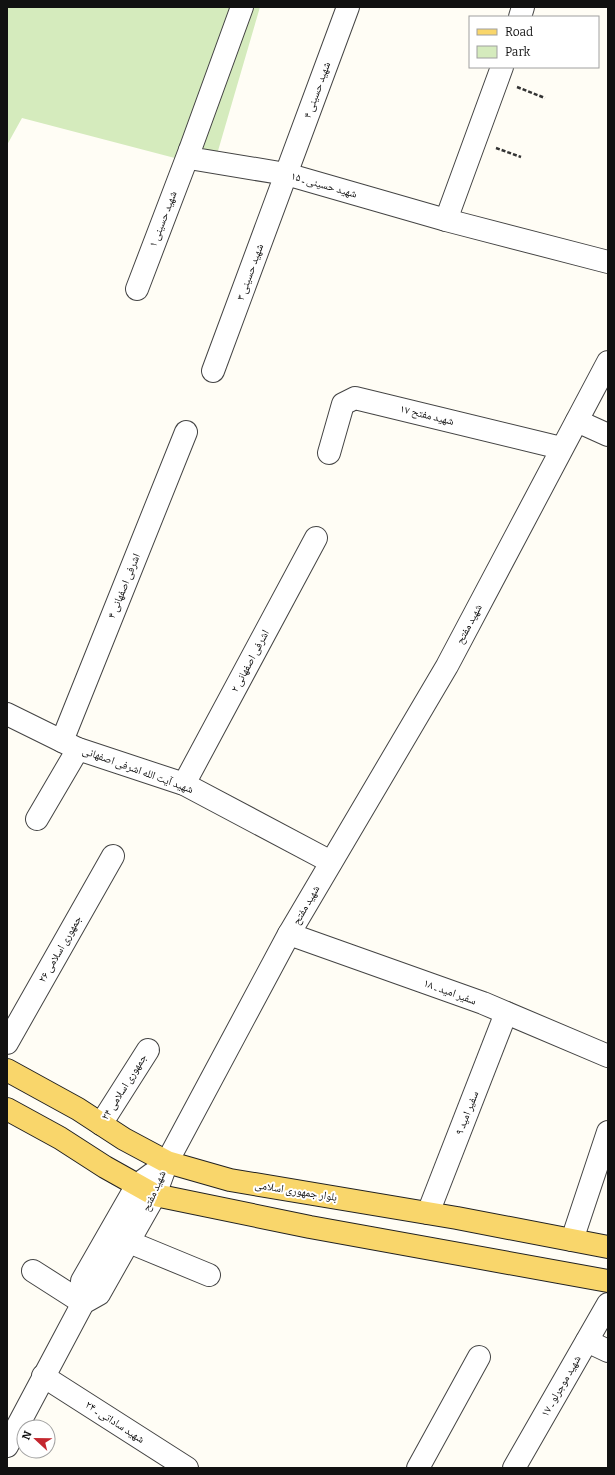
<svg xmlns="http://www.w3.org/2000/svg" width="615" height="1475" font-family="Bitter,'Noto Naskh Arabic',serif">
  <rect width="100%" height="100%" fill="#fffdf5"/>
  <path fill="#d5ebbd" d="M7,7H260L213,168L22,118L7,145Z"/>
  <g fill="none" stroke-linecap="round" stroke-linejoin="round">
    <defs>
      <g id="minor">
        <path d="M242,7L190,150L195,159L286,174L446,220L608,262"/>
        <path d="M520,17L523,7"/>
        <path d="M446,220L502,67"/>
        <path d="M137,289L190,150"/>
        <path d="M213,371L348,7"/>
        <path d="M577,421L608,435"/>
        <path d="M329,453L343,404L355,398L561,448"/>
        <path d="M7,714L78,749L184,784L331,862"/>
        <path d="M62,741L186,432"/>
        <path d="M184,784L316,538"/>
        <path d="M37,819L78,749"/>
        <path d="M289,934L483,1003L608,1056"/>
        <path d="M7,1043L113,856"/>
        <path d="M101,1124L148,1050"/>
        <path d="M428,1213L506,1013"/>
        <path d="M572,1240L608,1132"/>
        <path d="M129,1242L209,1275"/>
        <path d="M33,1271L83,1303"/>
        <path d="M83,1303L82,1281L137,1185L152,1174"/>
        <path d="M587,1341L608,1351"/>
        <path d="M43,1376L187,1468"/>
        <path d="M7,1446L83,1303L99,1294L155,1195L167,1162L289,934L447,666L608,362"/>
        <path d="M418,1468L479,1357"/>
        <path d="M514,1468L608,1304"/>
      </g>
      <g id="major">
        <path d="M7,1070L78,1109L124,1139L167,1162L230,1180L457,1218L608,1247"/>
        <path d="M7,1109L60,1138L105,1167L155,1195L310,1227L608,1281"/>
      </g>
    </defs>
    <use href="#minor" stroke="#444" stroke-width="24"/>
    <use href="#major" stroke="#222" stroke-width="24"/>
    <g stroke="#333" stroke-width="2.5" stroke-dasharray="4 2" stroke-linecap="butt">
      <path d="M517,87L545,98"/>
      <path d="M496,148L521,157"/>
    </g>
    <use href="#minor" stroke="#fff" stroke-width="22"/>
    <use href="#major" stroke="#f9d66b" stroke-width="22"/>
  </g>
  <g text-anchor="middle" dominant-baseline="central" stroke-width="4" stroke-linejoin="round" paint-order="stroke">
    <g font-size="11" fill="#111" stroke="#fff">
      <text transform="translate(317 90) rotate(-70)">شهید حسینی ۴</text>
      <text transform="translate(324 185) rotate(16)">شهید حسینی ـ ۱۵</text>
      <text transform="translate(163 219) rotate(-69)">شهید حسینی ۱</text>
      <text transform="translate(250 272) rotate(-70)">شهید حسینی ۳</text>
      <text transform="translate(427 415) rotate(14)">شهید مفتح ۱۷</text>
      <text transform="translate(124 586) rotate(-68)">اشرفی اصفهانی ۴</text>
      <text transform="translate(469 624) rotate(-62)">شهید مفتح</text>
      <text transform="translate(250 661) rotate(-62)">اشرفی اصفهانی ۲</text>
      <text transform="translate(138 770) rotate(20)">شهید آیت الله اشرفی اصفهانی</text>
      <text transform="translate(306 905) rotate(-60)">شهید مفتح</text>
      <text transform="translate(60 949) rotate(-60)">جمهوری اسلامی ۲۶</text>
      <text transform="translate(450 992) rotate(20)">سفیر امید ـ ۱۸</text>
      <text transform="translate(124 1087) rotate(-58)">جمهوری اسلامی ۲۴</text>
      <text transform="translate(467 1113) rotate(-69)">سفیر امید ۹</text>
      <text transform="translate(154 1191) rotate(-66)">شهید مفتح</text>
      <text transform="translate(296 1191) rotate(9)">بلوار جمهوری اسلامی</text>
      <text transform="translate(561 1386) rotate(-60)">شهید موجرلو ـ ۱۷</text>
      <text transform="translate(115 1422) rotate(33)">شهید ساداتی ـ ۲۴</text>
    </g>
  </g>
  <rect width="615" height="1475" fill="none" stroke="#111111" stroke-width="16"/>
  <rect x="469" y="16" width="130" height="52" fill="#ffffff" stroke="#a0a0a0"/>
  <rect x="477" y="29" width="20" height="6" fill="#f9d66b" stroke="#a0a0a0"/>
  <text x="505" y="36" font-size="12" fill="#111111">Road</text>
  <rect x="477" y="46" width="20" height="12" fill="#d5ebbd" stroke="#a0a0a0"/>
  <text x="505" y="56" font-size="12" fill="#111111">Park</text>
  <g transform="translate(36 1439) rotate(292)"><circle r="19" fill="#ffffff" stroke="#a0a0a0"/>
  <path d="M0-3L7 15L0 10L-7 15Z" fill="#c4262e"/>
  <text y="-6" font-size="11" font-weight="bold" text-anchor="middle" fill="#111111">N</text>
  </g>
</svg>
